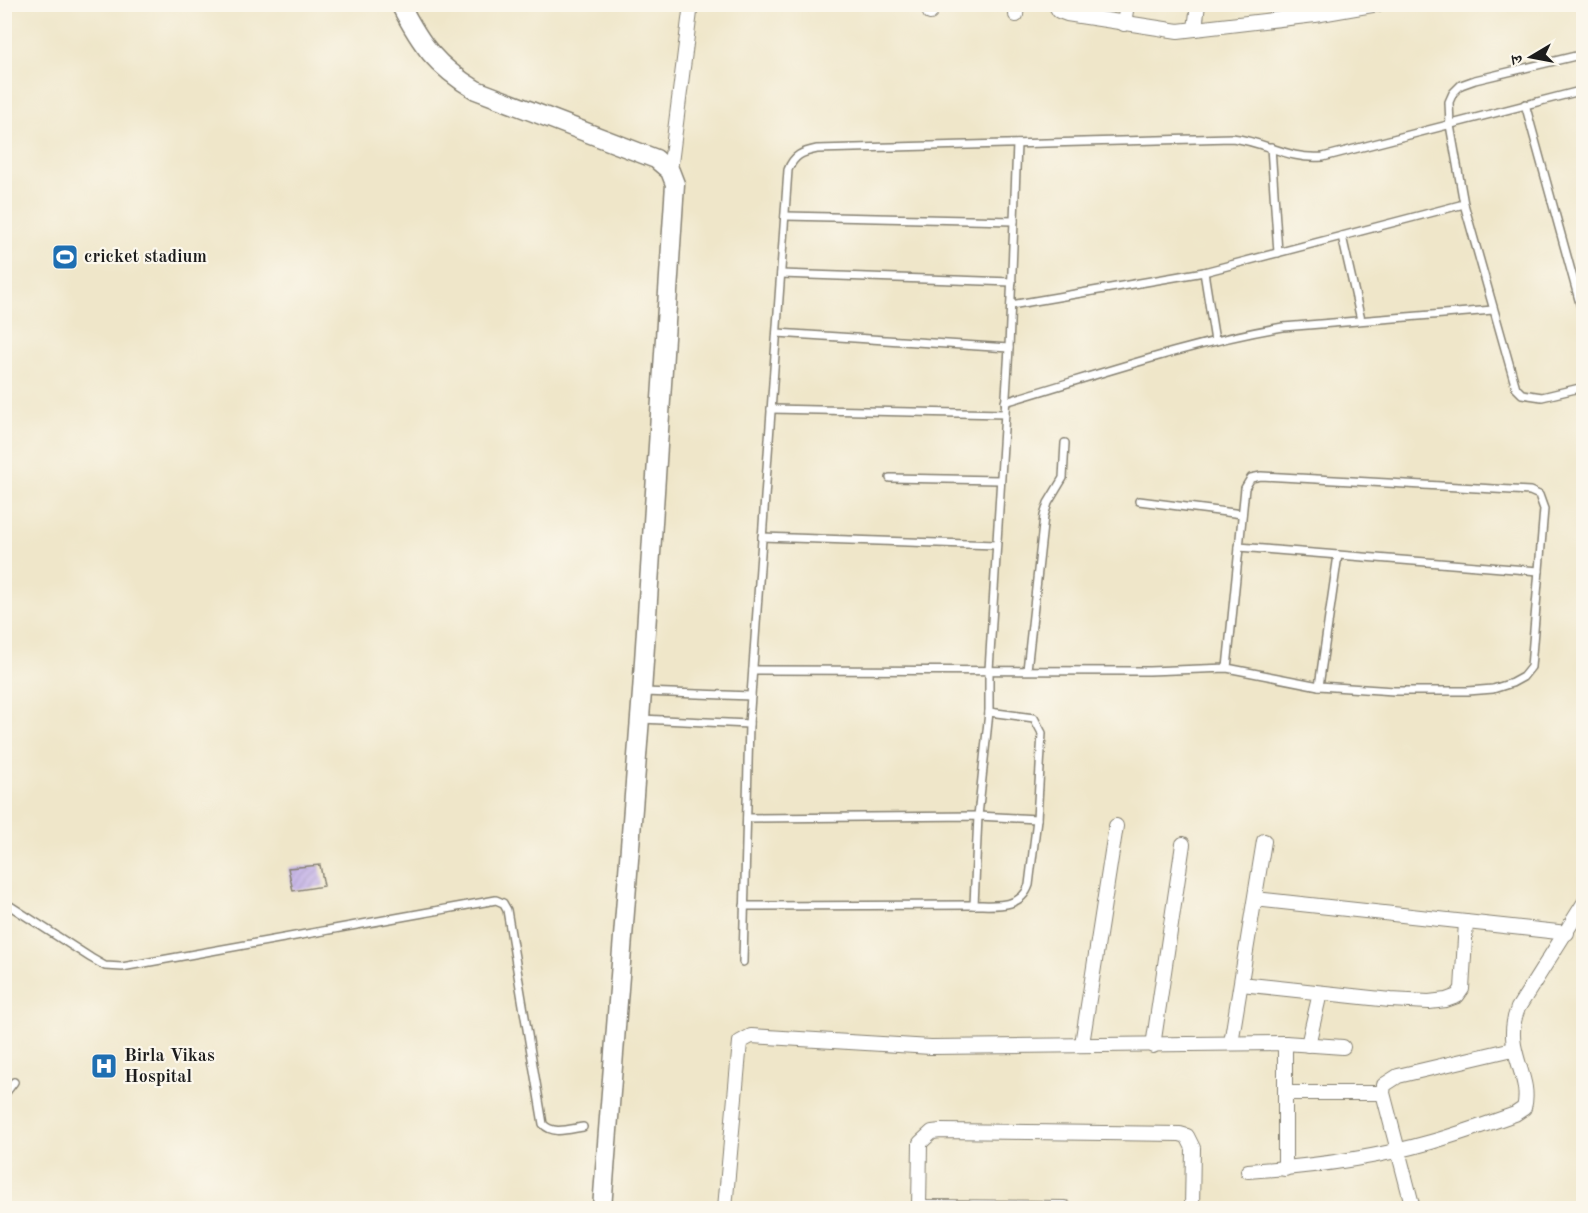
<svg xmlns="http://www.w3.org/2000/svg" width="1588" height="1213" font-family="'Old Standard TT','Noto Serif Devanagari',serif">
  <defs>
    <pattern id="building-hatch" width="6" height="6" patternUnits="userSpaceOnUse" patternTransform="scale(1.5)"><rect width="6" height="6" fill="#c3b1e7"/><path d="M-1 1l2-2M0 6l6-6M5 7l2-2" fill="none" stroke="#a798c6"/></pattern>
  </defs>
  <rect width="100%" height="100%" fill="#fbf7ec"/>
  <filter id="ink" filterUnits="userSpaceOnUse"><feTurbulence type="fractalNoise" baseFrequency=".0167" numOctaves="2"/><feDisplacementMap in="SourceGraphic" scale="12" xChannelSelector="R" yChannelSelector="G"/><feConvolveMatrix kernelMatrix="1 2 1 2 8 2 1 2 1" color-interpolation-filters="sRGB"/></filter>
  <filter id="wash" filterUnits="userSpaceOnUse"><feTurbulence type="fractalNoise" baseFrequency=".008" numOctaves="4" result="noise"/><feDisplacementMap in="SourceGraphic" scale="24" xChannelSelector="R" yChannelSelector="G"/><feGaussianBlur stdDeviation="1.35" result="paint"/><feColorMatrix in="noise" values="0 0 0 0 0 0 0 0 0 0 0 0 0 0 0 0 0 1.4 0 .05"/><feComposite in="paint" operator="in"/></filter>
  <g filter="url(#wash)">
    <rect width="100%" height="100%" fill="#efe6c9"/>
    <g id="blocks">
      <path fill="url(#building-hatch)" d="M320,865L324,886L293,891L288,868Z"/>
    </g>
  </g>
  <g filter="url(#ink)">
    <use href="#blocks" fill-opacity="0" stroke="#868172" stroke-width="1.5"/>
    <g fill="none" stroke-linecap="round" stroke-linejoin="round">
      <defs>
        <g id="service">
          <path d="M1584,54L1475,80L1461,85L1453,93L1449,102L1450,125L1464,204L1516,388L1522,394L1542,397L1584,387"/>
          <path d="M1525,104L1584,318"/>
          <path d="M1271,147L1278,253"/>
          <path d="M785,216L1014,221"/>
          <path d="M1342,236L1361,320"/>
          <path d="M1204,272L1215,341"/>
          <path d="M781,274L1012,282"/>
          <path d="M1011,305L1204,272L1464,204"/>
          <path d="M777,333L1009,348"/>
          <path d="M1005,402C1097,375 1189,343 1283,327L1493,310"/>
          <path d="M771,409L1005,414"/>
          <path d="M890,478L1000,480"/>
          <path d="M1139,501L1242,514"/>
          <path d="M762,537L996,545"/>
          <path d="M1239,547L1539,571"/>
          <path d="M753,670L1149,671L1227,668L1319,686L1394,691H1468L1493,689L1512,683L1523,677L1531,667L1544,509L1539,495L1530,491L1261,476L1251,478L1245,488L1227,668"/>
          <path d="M1027,670L1044,516L1048,503L1063,478L1065,443"/>
          <path d="M1319,686L1338,555"/>
          <path d="M644,692L751,696"/>
          <path d="M641,719L749,724"/>
          <path d="M747,818L978,816L1037,819"/>
          <path d="M4,902L91,958L105,966L122,967L496,900L503,903L507,910L543,1124C553,1135 569,1129 583,1127"/>
          <path d="M974,905L978,816L989,712V670L1009,348L1017,144"/>
          <path d="M744,906L974,905C995,905 1021,909 1029,885L1037,819L1042,733L1034,718L989,712"/>
          <path d="M743,962L749,724L788,170C794,155 802,152 817,149L1232,138C1267,142 1287,160 1323,157L1584,90"/>
          <path d="M4,1095L14,1082"/>
        </g>
        <g id="minor">
          <path d="M1055,4L1059,11L1067,14L1178,31L1315,15L1378,4"/>
          <path d="M930,13L931,4"/>
          <path d="M1016,15L1017,4"/>
          <path d="M1124,24L1127,4"/>
          <path d="M1195,29L1198,4"/>
          <path d="M670,171L691,4"/>
          <path d="M1255,899L1567,933"/>
          <path d="M1241,984L1390,1000L1429,1002L1446,1000L1457,996L1462,989L1466,922"/>
          <path d="M1231,1043L1264,841"/>
          <path d="M1082,1044L1116,826"/>
          <path d="M1308,1045L1320,993"/>
          <path d="M1153,1046L1183,844"/>
          <path d="M1285,1093H1383"/>
          <path d="M1285,1169V1043"/>
          <path d="M1248,1171C1309,1167 1372,1159 1431,1142C1459,1134 1487,1124 1515,1114L1524,1108C1533,1075 1501,1050 1518,1008L1584,903"/>
          <path d="M919,1207L1065,1208"/>
          <path d="M725,1208L740,1042L751,1036L931,1047L1285,1043L1343,1047"/>
          <path d="M919,1208L920,1143L932,1132L941,1131L1180,1134L1187,1136L1193,1148L1192,1208"/>
          <path d="M1413,1208L1383,1093L1384,1085L1398,1076L1513,1049"/>
        </g>
        <path id="tertiary" d="M400,4C421,45 436,66 476,90L656,159L670,171L675,184L642,692L602,1208"/>
      </defs>
      <use href="#service" stroke="#868172" stroke-width="10"/>
      <use href="#minor" stroke="#868172" stroke-width="16"/>
      <use href="#tertiary" stroke="#868172" stroke-width="21"/>
      <use href="#service" stroke="#fff" stroke-width="7"/>
      <use href="#minor" stroke="#fff" stroke-width="14"/>
      <use href="#tertiary" stroke="#fff" stroke-width="18"/>
    </g>
  </g>
  <defs>
    <symbol id="stadium-square" viewBox="-11 -11 22 22"><rect x="-9" y="-9" width="18" height="18" rx="4" fill="#1f6fb2" stroke="#fbf7ec"/><path d="M0-5a6.5 5 0 1 0 0 10a6.5 5 0 1 0 0-10ZM-3.5-1.8h7v3.6h-7Z" fill="#fff"/></symbol>
    <symbol id="hospital-square" viewBox="-11 -11 22 22"><rect x="-9" y="-9" width="18" height="18" rx="4" fill="#1f6fb2" stroke="#fbf7ec"/><path d="M-5-5h3v3.5h4V-5h3V5h-3V1.5h-4V5h-3Z" fill="#fff"/></symbol>
  </defs>
  <g fill-rule="evenodd">
    <use href="#stadium-square" x="50" y="242" width="30" height="30"/>
    <use href="#hospital-square" x="89" y="1051" width="30" height="30"/>
  </g>
  <g text-anchor="middle" dominant-baseline="central" stroke-width="4.5" stroke-linejoin="round" paint-order="stroke">
    <g font-size="18" font-weight="bold" fill="#1c1c1c" stroke="#fbf7ec" text-anchor="start">
      <text x="84" y="257">cricket stadium</text>
      <text x="124" y="1056">Birla Vikas<tspan x="124" dy="21">Hospital</tspan></text>
    </g>
  </g>
  <rect width="1588" height="1213" fill="none" stroke="#fbf7ec" stroke-width="24"/>
  <g transform="translate(1531 57) rotate(260)" stroke="#fbf7ec" stroke-width="4.5" paint-order="stroke">
  <path d="M0-4.5L10 22L0 15L-10 22Z" fill="#1c1c1c"/>
  <text y="-9" font-size="16" font-weight="bold" text-anchor="middle" fill="#1c1c1c">उ</text>
  </g>
</svg>
